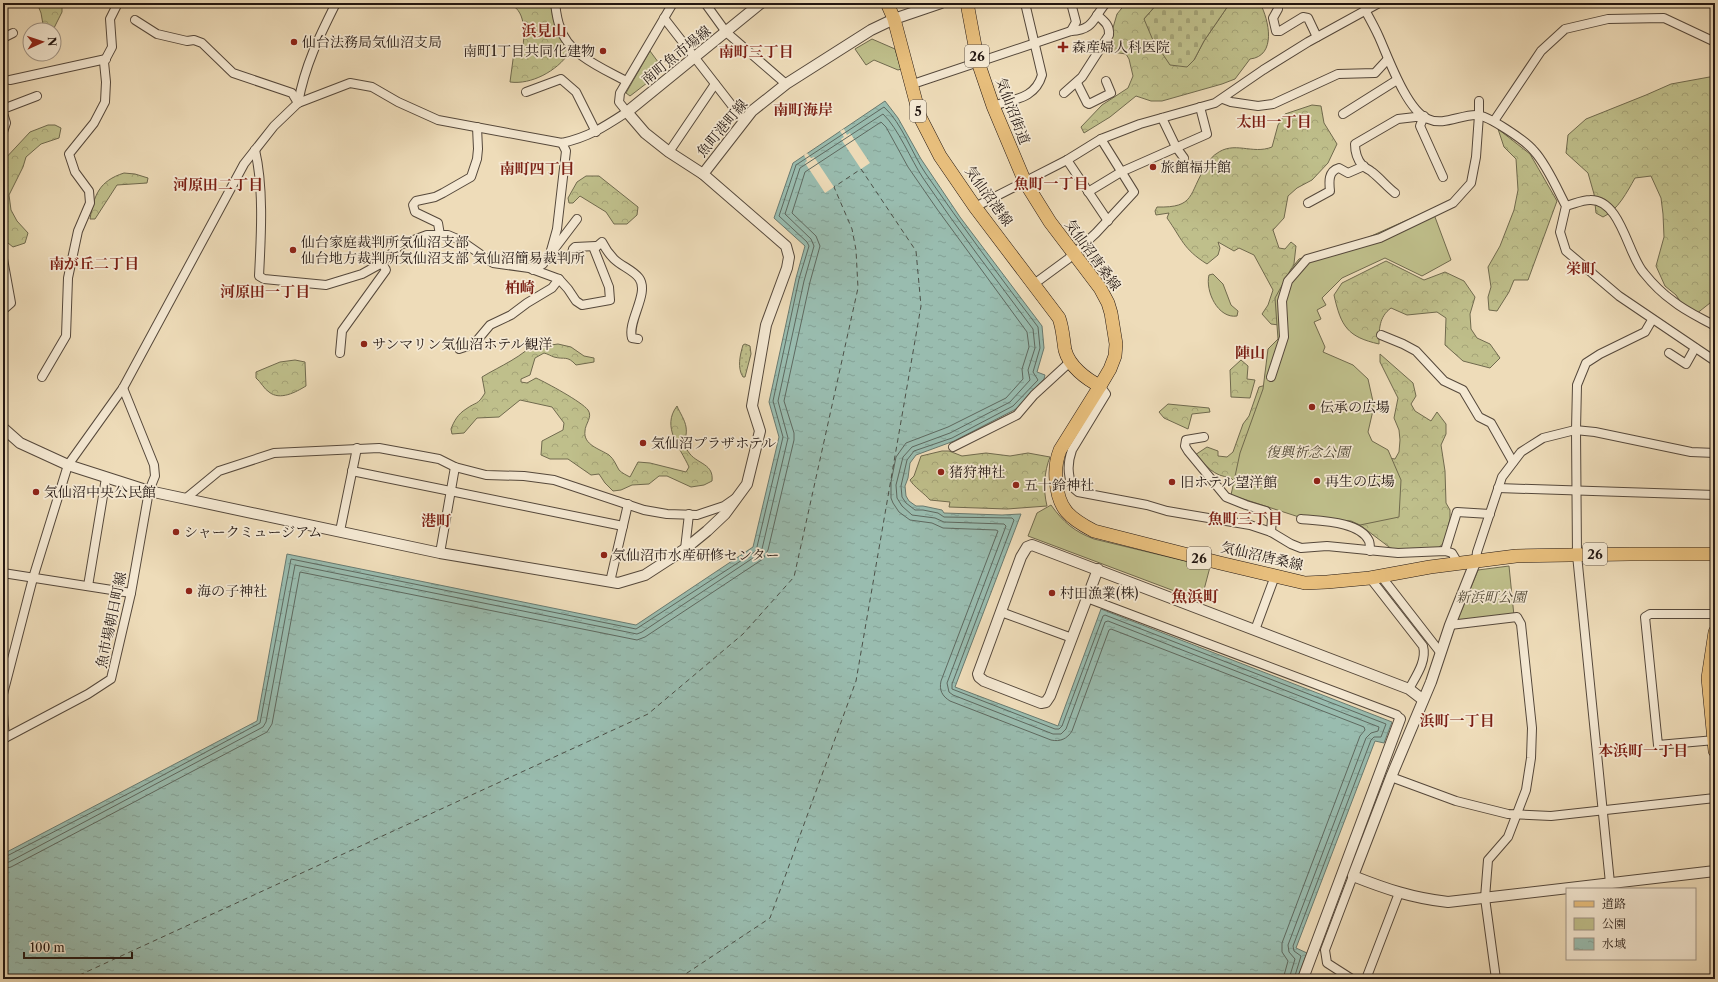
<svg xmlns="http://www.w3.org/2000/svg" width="1718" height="982" font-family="'Libre Caslon Text','Noto Serif JP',serif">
  <defs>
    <pattern id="grass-dots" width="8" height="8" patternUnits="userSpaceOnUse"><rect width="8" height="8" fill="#bfbf8b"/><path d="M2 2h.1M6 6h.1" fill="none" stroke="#a4a377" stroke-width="1.8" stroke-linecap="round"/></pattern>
    <pattern id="forest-crowns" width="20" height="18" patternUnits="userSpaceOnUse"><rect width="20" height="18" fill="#bfbf8b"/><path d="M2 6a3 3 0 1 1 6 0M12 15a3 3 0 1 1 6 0" fill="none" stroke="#a4a377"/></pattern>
    <pattern id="cemetery-stones" width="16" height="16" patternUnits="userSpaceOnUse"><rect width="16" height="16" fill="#bfbf8b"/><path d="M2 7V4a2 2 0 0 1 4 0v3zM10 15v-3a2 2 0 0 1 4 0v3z" fill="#a4a377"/></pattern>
    <pattern id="water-ripples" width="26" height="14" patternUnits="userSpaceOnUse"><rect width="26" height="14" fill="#99bcaf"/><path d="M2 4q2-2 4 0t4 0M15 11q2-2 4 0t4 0" fill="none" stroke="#84a196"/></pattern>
  </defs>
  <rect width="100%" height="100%" fill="#eedcb9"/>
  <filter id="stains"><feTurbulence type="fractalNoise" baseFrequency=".005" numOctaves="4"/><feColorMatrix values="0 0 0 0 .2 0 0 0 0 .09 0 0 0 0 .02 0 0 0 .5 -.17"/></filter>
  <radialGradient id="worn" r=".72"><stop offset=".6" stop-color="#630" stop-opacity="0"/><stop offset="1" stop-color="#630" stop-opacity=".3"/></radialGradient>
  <path fill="url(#grass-dots)" stroke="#706a4e" d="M745,344L750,346L751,354L745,377H743C737,368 740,355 743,345Z"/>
  <g fill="url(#forest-crowns)" stroke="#706a4e">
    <path d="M37,3H62V12L53,30H44L41,13Z"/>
    <path d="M507,3H550L556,29L566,43L569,53C557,71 531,85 510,82L514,52L523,49C524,33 527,9 507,3Z"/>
    <path d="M1126,3H1158L1144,19L1194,60L1204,41L1230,3H1260C1269,20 1277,56 1250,59L1235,79L1222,84L1162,101H1151L1136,96L1110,117L1084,133L1081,127L1102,105L1128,88L1133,76L1129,59L1126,54L1112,52L1108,45L1117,14Z"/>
    <path d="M1715,76V297L1710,303L1691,318L1676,295L1665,286L1656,266L1664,237L1663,214L1661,198L1651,176L1635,178C1627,192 1618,210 1603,217L1596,213L1594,194L1588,173L1566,153L1568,135L1586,119L1646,95L1671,84Z"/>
    <path d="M1312,105L1321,106L1324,123L1337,144L1328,163L1312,180L1297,188L1288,196L1284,218L1273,230L1279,248L1285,249L1291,242L1296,246L1287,326L1271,324L1262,314L1268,305L1273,290L1254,255L1239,248L1234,251L1218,242L1220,248L1218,255L1207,264C1183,249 1182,239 1167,218L1169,213L1156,215L1155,211L1157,207C1196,208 1188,194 1206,166C1209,162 1212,156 1216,154C1234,140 1252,155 1272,147L1278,125L1285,114Z"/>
    <path d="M48,125H55L61,128L59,138L41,144L26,157L23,167L9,195L11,210L17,221L28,233L25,243L13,247L3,239V161L30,132Z"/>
    <path d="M1498,129L1530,154L1557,201L1528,280H1514L1509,292L1497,311L1489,310L1488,297L1491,287L1488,267L1500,246L1514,210L1518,190L1516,159L1504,147Z"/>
    <path d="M124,173L135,174L148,178L147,183L117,185L95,219H90C94,195 99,181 124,173Z"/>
    <path d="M586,176H599L638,207L637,215L627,224H614L606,212L580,196L573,203H569L568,198L577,182Z"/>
    <path d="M1386,261L1424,280L1445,272L1464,281L1475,297L1470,314L1471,329L1477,338L1490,344L1500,358L1490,368L1463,361L1445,345L1446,318L1437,312L1407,315L1391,308C1379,317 1379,329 1379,344C1348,337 1341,327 1334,295L1342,283Z"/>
    <path d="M537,340L551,345L558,344L571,347L584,356L594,358V362L576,365C567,355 565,360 554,357C551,356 548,354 544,353L535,358L530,375L521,379V382L527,383L536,378C547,383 582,402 588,410C593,417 585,424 585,431C583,445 600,449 609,455C614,459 616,465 619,470C622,473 626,475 630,477L638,462L650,463L686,472L689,467C680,447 661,427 677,406C680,413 685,420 686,427C688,439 680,442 690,454C698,464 714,464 712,481L704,485L691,487L667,476H659L649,484L632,485L621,490L613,491L605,483L599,474L591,475L568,459H550L541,455L542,441L563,430L564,423L552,407L520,400L499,417L477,418L464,433L452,434L451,429C454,421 458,414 466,409C477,401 477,406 485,393L482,377C500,366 523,357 537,340Z"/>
    <path d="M1380,354L1413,383L1416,396L1411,404L1415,411L1431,421L1437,412L1446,424V434L1441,445L1445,471L1446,503L1450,510V519L1444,543L1438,548L1397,551L1389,547L1360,525L1247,494L1230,477C1214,477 1206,465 1195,455L1207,447L1218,451V456L1227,457L1233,452L1243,424L1249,416L1259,387L1266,385L1364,437L1381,457L1395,459L1399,452L1400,440L1399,430L1394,418L1398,398L1380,362Z"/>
    <path d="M295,360L305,362L306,386C296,392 280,401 269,392C264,389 261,382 256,378V372L280,362Z"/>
    <path d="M1241,360L1248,366L1247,379L1255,380L1250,398L1231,397L1230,370Z"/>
    <path d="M1168,404L1209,408L1210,412L1192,414L1188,429L1164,418L1159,412Z"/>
    <path d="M942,451H949L962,456L986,453L1010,456L1028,453L1050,457C1044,472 1043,490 1047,506L1007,509L949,507L950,502L930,500C925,494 913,486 910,480L914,476L921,456Z"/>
  </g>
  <path fill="url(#cemetery-stones)" stroke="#706a4e" d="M1158,3H1230L1204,41L1194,60L1187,67L1170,65L1152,38L1144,19Z"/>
  <g fill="#bfbf8b" stroke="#706a4e">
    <path d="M872,39L895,49L901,69L898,70L874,60L866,65L855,49Z"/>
    <path d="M650,51L664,70L630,96L626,93Z"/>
    <path d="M1432,209L1451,260L1422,276L1385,258L1342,278L1322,298L1326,305L1317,310L1321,319L1314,322L1325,347L1323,352L1353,365L1368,379L1374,406L1368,432L1372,441L1388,450L1401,480L1399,517L1360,525L1351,521L1299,517L1231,495L1240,453L1263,389L1268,349L1278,339L1275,298L1291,269L1299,259L1369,237Z"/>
    <path d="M1213,274L1223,284L1231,305L1238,311L1237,316C1218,319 1205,291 1209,275Z"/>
    <path d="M1051,505C1063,522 1075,532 1094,539L1210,567L1201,601L1028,536L1037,513Z"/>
    <path d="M1509,566L1514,616L1462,622L1458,619L1478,570Z"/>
  </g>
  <path fill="url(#water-ripples)" stroke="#697a70" d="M885,101L898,118L921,159L960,217L1042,326L1044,348L1037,372L1045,375L1044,379L1016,409L954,441L916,455L910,463L908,478L905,486L906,496L909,501L916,506H923L942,510L944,513L1002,515L1021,514L955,687L1058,726L1101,609L1392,722L1384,743L1375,741L1296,948L1307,953L1298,977L1300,979H3V854L257,721L287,554L636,625L753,547L779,437L769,402L796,278L805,246L774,218L793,163Z"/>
  <g fill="#eedcb9">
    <path d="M844,129L847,135L850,133L870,163L861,169L841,139L844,137L840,131Z"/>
    <path d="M807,153L811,158L814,157L834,187L825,193L805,163L807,161L804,155Z"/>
  </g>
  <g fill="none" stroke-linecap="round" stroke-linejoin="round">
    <g stroke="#5e6960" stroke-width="1">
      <path d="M3,858L139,788L260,723L291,559L636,629L756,551L783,437L773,401L799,279L809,246L807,242L779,216L796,165L884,107C902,123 912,154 926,174C962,226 1000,277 1038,327L1040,348L1033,372L1038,380L1013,406L952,438L914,451L907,460L901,486L902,497L906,503L915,510H923L938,513L944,517L1012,518L1014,520L952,684V689L1055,729H1059L1062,726L1103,616L1105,615L1386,724L1381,737H1374L1371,740L1293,946L1294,951L1301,956L1294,979"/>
      <path d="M3,863L9,862L263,727L266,722L295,565L637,634L642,632L759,554L762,549L788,438L778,401L804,281L814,246L811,239L785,214L800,168L883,114C898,128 911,160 923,178C958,230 996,279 1033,329L1035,348L1028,370L1030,380L1010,402L950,433L912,447L903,457L896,485L897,498L902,506L912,515L935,518L944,522L1004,524L1006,526L947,683L949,692L953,695L1053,734H1061L1066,729L1105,622L1108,621L1379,727L1378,731L1371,733L1366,738L1288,945L1289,952L1295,959L1289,979"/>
      <path d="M3,869L11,867L267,732L272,724L300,572L637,640L645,637L763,559L768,550L794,440V433L784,401L810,282L820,246L816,236L792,213L805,172L881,122L886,127L908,167L937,209L1027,332L1029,347L1022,369L1023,379L1006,398L948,427L906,443L896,457L891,482V498L893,503L899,512L910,520L932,523L943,528L996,530L998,531L941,681C939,690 942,696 950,701L1051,740C1060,742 1067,739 1072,731L1109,630L1111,629L1364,727L1365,730L1360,736L1282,943V952L1288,961L1283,979"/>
    </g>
    <path stroke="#4c5048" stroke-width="1" stroke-dasharray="5 4" stroke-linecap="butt" d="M71,979L648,714L743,634L794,577L858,288L856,250L852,229L834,187L861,169L916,251L921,306L856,681L770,918L678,979"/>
    <defs>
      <g id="minor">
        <path d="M555,3C556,11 557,20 560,27C567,54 604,69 626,81"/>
        <path d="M705,3L726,32L786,84"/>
        <path d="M1278,9L1273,18L1276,31H1280L1303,17L1308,18L1317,37"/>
        <path d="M1365,10C1370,19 1375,28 1379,37C1388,57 1407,111 1428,119C1443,126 1460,115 1476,115C1488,115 1526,141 1534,151C1547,165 1557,189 1566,206L1560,232L1566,251L1619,296L1715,361"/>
        <path d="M664,18L744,121"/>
        <path d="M135,20L157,34L187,41L194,40L202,43L233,73L292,93L298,103"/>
        <path d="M1071,31L1076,22L1071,3"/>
        <path d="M3,38L13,33"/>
        <path d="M10,80L106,59"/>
        <path d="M1077,83L1087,103L1089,104L1111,93L1106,81"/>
        <path d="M910,85L1071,31C1094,30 1093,18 1106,3"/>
        <path d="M526,92L561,79L576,92L596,132"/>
        <path d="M1064,93L1082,77L1109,35C1110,25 1104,21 1097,15"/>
        <path d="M1223,99L1231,102L1258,106L1273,104L1338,74L1375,73L1387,60"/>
        <path d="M298,103C305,65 319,37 336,3"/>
        <path d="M993,106C1014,99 1035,99 1042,75L1025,3"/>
        <path d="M3,109L37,96"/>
        <path d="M3,113L6,123L3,132"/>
        <path d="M1343,114L1397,80"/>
        <path d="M1162,118L1176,147L1184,158"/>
        <path d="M1494,121L1541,51L1565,29L1608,19L1664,18L1715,42"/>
        <path d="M255,150C264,188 261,237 259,276L264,279L326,285L362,274L382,263L400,245L427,235H448L460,240L493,263L529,268L559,279L568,289L576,301L582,305L610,300L609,287L594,249L602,242C605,248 609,254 614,259C621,266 633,270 639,278C650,293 627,321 632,338L638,339"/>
        <path d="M669,152L715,84"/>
        <path d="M1067,160L1108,221"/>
        <path d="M1088,192L1121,172L1207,134L1200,107"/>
        <path d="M1395,193C1386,186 1381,179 1372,172C1369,169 1364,168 1362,165C1357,159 1355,150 1355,144L1398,119L1424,116L1420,126L1443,177"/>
        <path d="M1308,203L1330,191C1329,182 1328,171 1339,168L1348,173L1364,166"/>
        <path d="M1566,206C1574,204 1582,200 1590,200C1621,199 1628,256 1644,273C1652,283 1663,294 1673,301C1685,311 1701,318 1715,326"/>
        <path d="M975,207L1067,160L1101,139L1140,124L1215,103L1263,70L1308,42L1379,3"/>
        <path d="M440,235L438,223L415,212L413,205L416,201L435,197L443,193L471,177L477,159L478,149L477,127"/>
        <path d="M551,251L555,248L577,219"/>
        <path d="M572,253L573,249L575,247L596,246"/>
        <path d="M3,259L11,303L3,310"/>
        <path d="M533,270L543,264L550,254L557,229L566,151L562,143"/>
        <path d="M1034,284L1068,259L1096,233L1134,192L1101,139"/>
        <path d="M1381,335L1403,344L1416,351L1444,381L1463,390L1479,417L1491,423L1513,462"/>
        <path d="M459,349L474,344L490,325L511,315L527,303L552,288L559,279"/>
        <path d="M340,353L342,331L386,270L382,263"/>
        <path d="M1669,353L1686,364L1695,348"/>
        <path d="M42,377L66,336L68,278L78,231L90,203L89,191L75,172L69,154L94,123L105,102L106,82L104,62L112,47L110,19L118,3"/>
        <path d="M1271,377L1284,337L1282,301L1288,281L1307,259L1380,238L1453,203L1471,183L1476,157L1479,115V101"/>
        <path d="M1100,386L1106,394L1072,450C1067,464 1068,474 1072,487L1078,492L1147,505L1167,511L1250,525L1271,532L1291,544L1301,548L1327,546L1398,553L1445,551L1452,553L1458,563"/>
        <path d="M1204,437L1186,440L1185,446L1188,451L1226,497L1246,505L1266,511L1272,518L1271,532"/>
        <path d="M953,447L1017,415L1034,395L1071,361"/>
        <path d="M352,471L623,526"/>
        <path d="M1498,488L1715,495"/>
        <path d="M185,499L219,471L274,453L379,448L439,459L455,467L486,475L524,476L554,480L644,510L667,514L697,515L724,506L734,499"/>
        <path d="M1301,519C1320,521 1360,521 1369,541C1370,544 1370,548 1370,551"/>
        <path d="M340,531L357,448"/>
        <path d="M685,549L689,514"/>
        <path d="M1445,551L1457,512L1490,514"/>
        <path d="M440,553L455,467"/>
        <path d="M1476,560L1477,552L1502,477L1521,452L1543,438L1575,430L1595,432L1691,452L1715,453"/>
        <path d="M3,573L131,593"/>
        <path d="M1381,576L1440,652"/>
        <path d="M1370,578L1423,646C1427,661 1416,676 1409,689"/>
        <path d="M610,582L628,504"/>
        <path d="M88,586L106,478"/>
        <path d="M1087,598L1397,715L1400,719"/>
        <path d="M1001,612L1072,638"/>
        <path d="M1715,614H1650L1645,617L1658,745L1715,740"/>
        <path d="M1450,625L1517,617L1521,624L1532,728L1531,758L1526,790L1508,837L1488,860L1485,898L1496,979"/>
        <path d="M1255,630L1275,576"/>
        <path d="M3,694L33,578L68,465L123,388L244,164L274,126L298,103L350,83L372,87L398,102L438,120L562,143C589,137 604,127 627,112L619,102L620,93L673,3"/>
        <path d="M3,714L5,738"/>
        <path d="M3,739L88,694L111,679L131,593L149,491L155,476L154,465L123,388"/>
        <path d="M1391,777L1456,801L1508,814L1551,816L1715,798"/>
        <path d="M1610,883L1577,555L1576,430L1577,385L1586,363L1600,354L1645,332L1652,320"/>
        <path d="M1352,979L1327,963L1325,950L1353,876"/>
        <path d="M1366,979L1399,893"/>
      </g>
      <g id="tertiary">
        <path d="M703,174L669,152L645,133L627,112L761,3"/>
        <path d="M3,428L20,443L68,465L149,491L440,553L618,583L645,575L685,549L707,531L725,514L747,484L760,431L752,406L766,325L787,268L789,257L786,246L703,174L752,111L786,84L871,30L894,19L941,3"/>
        <path d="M1476,560L1450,625L1431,682L1391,777L1353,876C1386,889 1412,898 1448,902L1715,871"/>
        <path d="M1098,569L1050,696L1046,702L1041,703L984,681L979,677L978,674L1021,557L1027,547L1032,545L1409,689L1422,699"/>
        <path d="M1304,976L1400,719"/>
      </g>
      <g id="primary">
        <path d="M887,3L894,19L920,117L940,156L975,207L1059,318C1063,329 1063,339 1065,350C1069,366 1086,379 1100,386"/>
        <path d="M967,3L978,62L993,106L1025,182L1050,222L1100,288L1108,303L1111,313L1116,344L1115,356L1110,369L1100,386L1060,450C1056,460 1055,468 1056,480C1058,509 1069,518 1094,531L1220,563L1305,583L1327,582L1370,578L1430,567L1516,556L1630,554H1715"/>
        <path d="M1715,632L1708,678L1715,751"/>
      </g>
    </defs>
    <use href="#minor" stroke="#55483b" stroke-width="10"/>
    <use href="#tertiary" stroke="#55483b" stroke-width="12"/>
    <use href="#primary" stroke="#221611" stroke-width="14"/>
    <use href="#minor" stroke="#f4e8d2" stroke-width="8"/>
    <use href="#tertiary" stroke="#f4e8d2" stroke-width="10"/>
    <use href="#primary" stroke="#e7be7c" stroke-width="13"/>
  </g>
  <g fill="#8f2418" stroke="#f4e8d2" stroke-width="1.5">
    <circle cx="294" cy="42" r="4"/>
    <path d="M1061 41h4v4h4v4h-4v4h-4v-4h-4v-4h4z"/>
    <circle cx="603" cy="51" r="4"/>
    <circle cx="1153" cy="167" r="4"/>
    <circle cx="293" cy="250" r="4"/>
    <circle cx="364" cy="344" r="4"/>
    <circle cx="1312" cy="407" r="4"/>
    <circle cx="643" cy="443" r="4"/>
    <circle cx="941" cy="472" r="4"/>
    <circle cx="1317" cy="481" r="4"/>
    <circle cx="1172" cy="482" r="4"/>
    <circle cx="1016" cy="485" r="4"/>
    <circle cx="36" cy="492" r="4"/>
    <circle cx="176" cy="532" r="4"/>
    <circle cx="604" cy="555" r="4"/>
    <circle cx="189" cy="591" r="4"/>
    <circle cx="1052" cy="593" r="4"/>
  </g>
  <g text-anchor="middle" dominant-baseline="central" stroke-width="3.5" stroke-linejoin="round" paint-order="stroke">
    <g fill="#f4e8d2" stroke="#61554b" stroke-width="1">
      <rect x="965" y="45" width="24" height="22" rx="3"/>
      <rect x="910" y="100" width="16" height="22" rx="3"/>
      <rect x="1583" y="543" width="24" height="22" rx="3"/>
      <rect x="1187" y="547" width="24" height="22" rx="3"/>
    </g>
    <g font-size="13" font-weight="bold" fill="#221611">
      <text x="977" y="56">26</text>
      <text x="918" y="111">5</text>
      <text x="1595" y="554">26</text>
      <text x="1199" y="558">26</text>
    </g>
    <g font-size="14" fill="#221611" stroke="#f4e8d2" text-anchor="start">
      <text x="302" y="42">仙台法務局気仙沼支局</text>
      <text x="1072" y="47">森産婦人科医院</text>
      <text x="595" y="51" text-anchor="end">南町1丁目共同化建物</text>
      <text x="1161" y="167">旅館福井館</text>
      <text x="301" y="242">仙台家庭裁判所気仙沼支部<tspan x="301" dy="16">仙台地方裁判所気仙沼支部 気仙沼簡易裁判所</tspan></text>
      <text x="372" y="344">サンマリン気仙沼ホテル観洋</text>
      <text x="1320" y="407">伝承の広場</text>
      <text x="651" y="443">気仙沼プラザホテル</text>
      <text x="949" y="472">猪狩神社</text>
      <text x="1325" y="481">再生の広場</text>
      <text x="1180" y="482">旧ホテル望洋館</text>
      <text x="1024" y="485">五十鈴神社</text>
      <text x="44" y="492">気仙沼中央公民館</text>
      <text x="184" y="532">シャークミュージアム</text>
      <text x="612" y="555">気仙沼市水産研修センター</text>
      <text x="197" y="591">海の子神社</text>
      <text x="1060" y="593">村田漁業(株)</text>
    </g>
    <g font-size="14" fill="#221611" stroke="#f4e8d2">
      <text transform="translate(676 55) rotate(-39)">南町魚市場線</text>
      <text transform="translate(1013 111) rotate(69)">気仙沼街道</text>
      <text transform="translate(722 128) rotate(-50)">魚町港町線</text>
      <text transform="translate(989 196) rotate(54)">気仙沼港線</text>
      <text transform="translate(1093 255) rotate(54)">気仙沼唐桑線</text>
      <text transform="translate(1262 556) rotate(13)">気仙沼唐桑線</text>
      <text transform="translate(111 620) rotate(-78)">魚市場朝日町線</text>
    </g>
    <g font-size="14" font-style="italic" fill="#514936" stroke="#f4e8d2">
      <text x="1308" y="452">復興祈念公園</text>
      <text x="1491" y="597">新浜町公園</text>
    </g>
    <g font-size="15" font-weight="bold" fill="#7a1f14" stroke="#f4e8d2">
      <text x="544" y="30">浜見山</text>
      <text x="756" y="51">南町三丁目</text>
      <text x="803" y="109">南町海岸</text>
      <text x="1274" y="121">太田一丁目</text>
      <text x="537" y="168">南町四丁目</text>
      <text x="1051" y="183">魚町一丁目</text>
      <text x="218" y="184">河原田二丁目</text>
      <text x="94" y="263">南が丘二丁目</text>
      <text x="1581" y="268">栄町</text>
      <text x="520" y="287">柏崎</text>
      <text x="265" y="291">河原田一丁目</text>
      <text x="1250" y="352">陣山</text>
      <text x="1245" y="518">魚町三丁目</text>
      <text x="436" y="520">港町</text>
      <text x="1457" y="720">浜町一丁目</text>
      <text x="1643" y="750">本浜町一丁目</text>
    </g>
    <g font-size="16" font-weight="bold" fill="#7a1f14" stroke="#f4e8d2">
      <text x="1195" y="596">魚浜町</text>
    </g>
  </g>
  <rect width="1718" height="982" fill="none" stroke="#eedcb9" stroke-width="16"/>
  <rect x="4" y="4" width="1710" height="974" fill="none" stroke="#221611" stroke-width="2"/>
  <rect x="8" y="8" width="1702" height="966" fill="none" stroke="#221611"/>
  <rect x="1566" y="888" width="130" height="72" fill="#f4e8d2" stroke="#a09485"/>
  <rect x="1574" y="901" width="20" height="6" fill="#e7be7c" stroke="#a09485"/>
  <text x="1602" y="908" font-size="12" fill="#221611">道路</text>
  <rect x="1574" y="918" width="20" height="12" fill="#bfbf8b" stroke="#a09485"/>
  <text x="1602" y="928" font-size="12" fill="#221611">公園</text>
  <rect x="1574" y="938" width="20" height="12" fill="url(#water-ripples)" stroke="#a09485"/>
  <text x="1602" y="948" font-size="12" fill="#221611">水域</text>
  <g transform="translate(42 42) rotate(87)"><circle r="19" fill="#f4e8d2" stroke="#a09485"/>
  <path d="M0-3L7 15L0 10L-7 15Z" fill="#8f2418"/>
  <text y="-6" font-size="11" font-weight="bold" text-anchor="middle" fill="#221611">N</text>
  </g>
  <path d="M24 952v6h108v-6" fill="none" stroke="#221611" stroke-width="2"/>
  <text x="30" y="952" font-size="12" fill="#221611" stroke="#f4e8d2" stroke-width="3" paint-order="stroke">100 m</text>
  <rect width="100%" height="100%" filter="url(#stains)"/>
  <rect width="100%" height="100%" fill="url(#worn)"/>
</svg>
